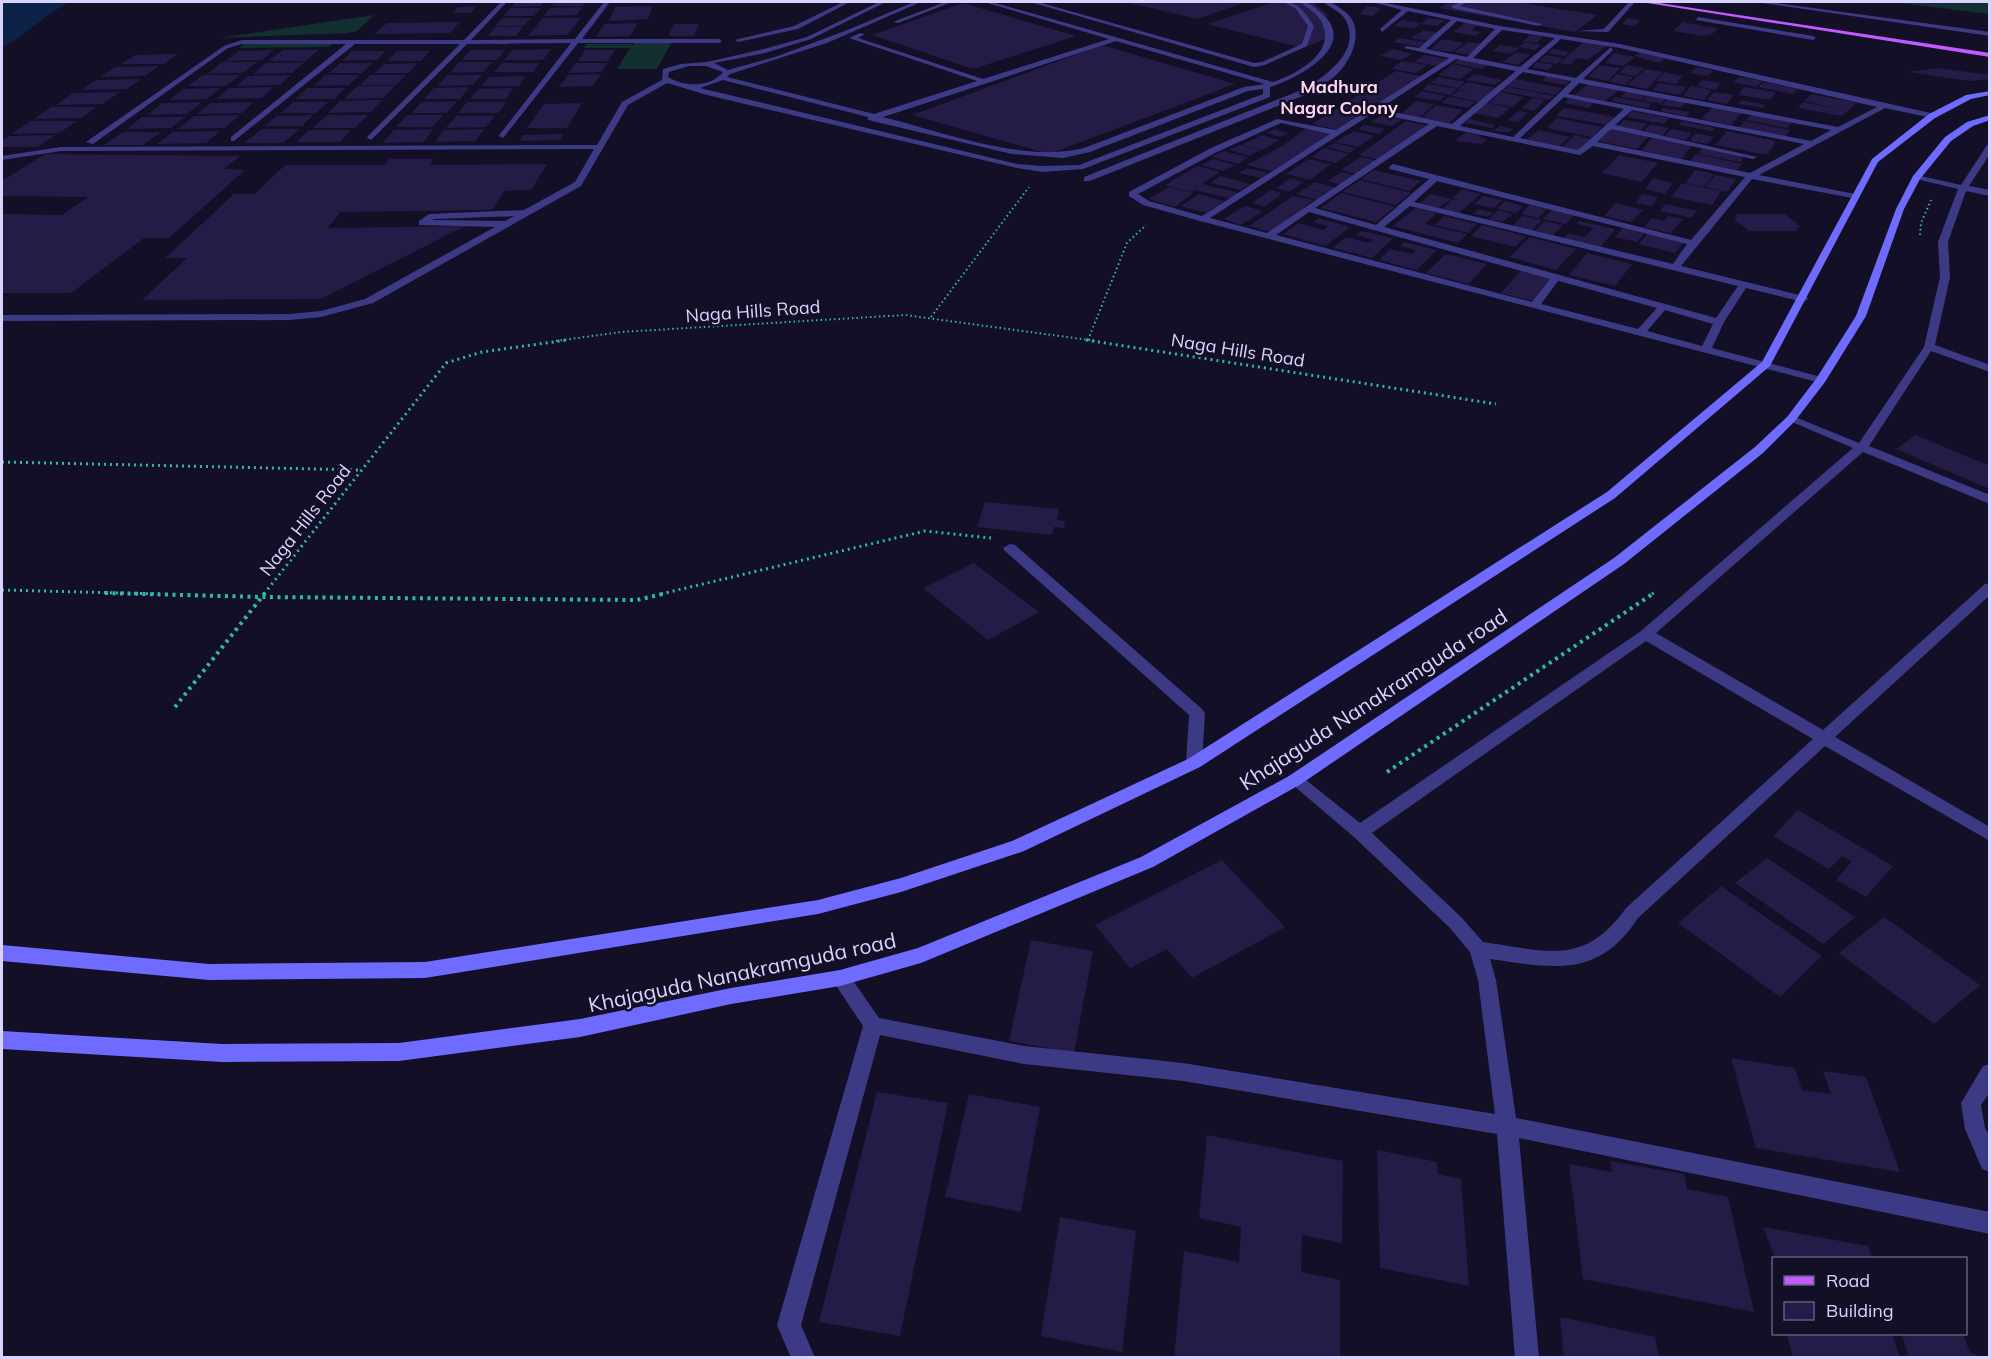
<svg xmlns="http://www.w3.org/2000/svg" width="1991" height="1359" viewBox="0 0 1991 1359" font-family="Mulish,sans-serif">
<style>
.green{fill:#12302f}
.water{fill:#0c2248}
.building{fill:#241b47}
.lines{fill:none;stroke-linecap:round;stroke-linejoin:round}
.path-far2{stroke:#2fb8b0;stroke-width:2;stroke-dasharray:1.5 3;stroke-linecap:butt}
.path-far1{stroke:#2fb8b0;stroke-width:3;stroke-dasharray:2 4;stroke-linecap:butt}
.path{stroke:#2fb8b0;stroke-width:4;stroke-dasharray:3 4.5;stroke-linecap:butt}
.lane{fill:#3d3a85;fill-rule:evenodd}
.street{fill:#3d3a85;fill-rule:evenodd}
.secondary{fill:#6f6bff;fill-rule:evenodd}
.primary{fill:#c25bff;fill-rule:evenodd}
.labels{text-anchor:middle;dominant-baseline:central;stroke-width:5;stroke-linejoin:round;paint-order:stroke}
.far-neighbourhood-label{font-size:18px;font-weight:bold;fill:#ffd6f0;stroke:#130f26}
.far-street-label{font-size:18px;fill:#d9d4ff;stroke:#130f26}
.street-label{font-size:21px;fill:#d9d4ff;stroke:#130f26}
</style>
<rect width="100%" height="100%" fill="#130f26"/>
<!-- green -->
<g class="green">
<path d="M1892,2H1989V14Z"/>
<path d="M374,15L357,31L348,33L218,38Z"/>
<path d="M672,42L657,69H617L630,48H584L586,44H632L630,48L634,43Z"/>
<path d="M244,44H333L328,47L239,48Z"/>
</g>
<!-- water -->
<path class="water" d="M2,2H69C44,15 27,35 2,47Z"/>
<!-- building -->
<g class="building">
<path d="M516,2H544L541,6L512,7Z"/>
<path d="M555,2H586L583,6H551Z"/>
<path d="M1125,2H1246L1198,19Z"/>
<path d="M1274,2H1313L1328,15L1325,20L1332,28L1330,37L1303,48L1207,24Z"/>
<path d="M1449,2H1516L1597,15L1575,32L1439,8Z"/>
<path d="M963,3L1076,36L973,69L872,35Z"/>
<path d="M477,6L471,13H452L458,7Z"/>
<path d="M653,6L648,19L609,21L615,7Z"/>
<path d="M1367,6L1381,8L1373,16L1359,14Z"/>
<path d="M582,7L577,15L544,16L550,8Z"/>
<path d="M510,8H541L534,16H503Z"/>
<path d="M502,18H531L524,26H495Z"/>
<path d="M543,18H581L567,35L528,36Z"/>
<path d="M1429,18L1445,20L1437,26L1421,24Z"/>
<path d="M1628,18L1641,20L1634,26L1622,24Z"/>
<path d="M1402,20L1421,23L1414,29L1394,26Z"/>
<path d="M460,22L450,33L375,34L387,23Z"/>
<path d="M1683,22L1704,26L1718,28L1712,34L1702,36L1673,31Z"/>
<path d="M638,23L630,36L596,37L604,24Z"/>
<path d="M1464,23L1478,25L1471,30L1481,32L1476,36L1453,32Z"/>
<path d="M674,24H699L694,36H668Z"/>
<path d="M496,27H523L516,36H488Z"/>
<path d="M1424,30L1439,33L1429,41L1410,38Z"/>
<path d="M1530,35L1543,37L1537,43L1524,41Z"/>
<path d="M1399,38L1426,42L1420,47L1393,42Z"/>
<path d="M1443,39L1464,43L1452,52L1431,49Z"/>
<path d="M1585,41L1609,45L1587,60L1577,58L1570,65L1559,63Z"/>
<path d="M1468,42L1484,44L1470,55L1454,52Z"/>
<path d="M1525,42L1541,45L1535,50L1519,47Z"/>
<path d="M1102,45L1235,84L1049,154L912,115Z"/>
<path d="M1500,45L1519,48L1511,54L1492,51Z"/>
<path d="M551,49L543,60H504L513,50Z"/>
<path d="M1392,49L1413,54L1401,60L1380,56Z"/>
<path d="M1553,49L1570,52L1565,56L1548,53Z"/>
<path d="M274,50L262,60L226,61L239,51Z"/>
<path d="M283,50H319L305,61H268Z"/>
<path d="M471,50H505L497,60H462Z"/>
<path d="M585,50H615L608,61H578Z"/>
<path d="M352,51H386L377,60L342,61Z"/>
<path d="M397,51H430L421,61H387Z"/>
<path d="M1517,52L1530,55L1518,65L1502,62Z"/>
<path d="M1640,52L1667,57L1659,63L1634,56Z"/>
<path d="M1614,53L1635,57L1623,66L1605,63Z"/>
<path d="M178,54L164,64H121L135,55Z"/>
<path d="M1424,55L1447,59L1437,66L1414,62Z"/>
<path d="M1546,55L1563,58L1557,64L1539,61Z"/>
<path d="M1459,59L1488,64L1482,69L1453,63Z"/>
<path d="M1402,61L1427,65L1416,73L1391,69Z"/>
<path d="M222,62H257L243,73L207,74Z"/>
<path d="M305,62L292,73L253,74L266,63Z"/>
<path d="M459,62H492L484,72L450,73Z"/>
<path d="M1538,62L1554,65L1548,70L1532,67Z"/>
<path d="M340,63H373L362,73H329Z"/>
<path d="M417,63L409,73H374L384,64Z"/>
<path d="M502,63H539L533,72H494Z"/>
<path d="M575,63H607L601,72L568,73Z"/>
<path d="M1453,64L1474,69L1460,79L1438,75Z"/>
<path d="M1600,65L1620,68L1608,81L1588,77Z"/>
<path d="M1627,65L1644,68L1636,76L1619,73Z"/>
<path d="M159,66L145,76L100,77L115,67Z"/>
<path d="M1697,67L1714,71L1707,76L1690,73Z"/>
<path d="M1938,68L1990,75V79L1969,81L1908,72Z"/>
<path d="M1646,69L1663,72L1647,89L1627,85Z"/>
<path d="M1396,71L1421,76L1412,83L1402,81L1409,83L1338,130L1312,124Z"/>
<path d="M1664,72L1683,76L1676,84L1656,81Z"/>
<path d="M601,74L593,86L559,87L568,75Z"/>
<path d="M1474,74L1502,80L1494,85L1466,80Z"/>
<path d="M1548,74L1572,78L1566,85L1542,81Z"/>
<path d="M1617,74L1633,77L1625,85L1609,82Z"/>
<path d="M203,75H240L226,86H188Z"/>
<path d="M291,75L280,85L236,86L248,76Z"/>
<path d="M325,75H359L349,85L314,86Z"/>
<path d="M370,75H406L396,85H360Z"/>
<path d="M447,75H482L473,85L437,86Z"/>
<path d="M526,76L519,86H481L489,77Z"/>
<path d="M1438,77L1465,82L1458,88L1431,83Z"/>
<path d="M1740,77L1763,81L1756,87L1733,82Z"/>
<path d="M141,79L127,89L81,90L96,80Z"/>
<path d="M1515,79L1562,88L1555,95L1507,86Z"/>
<path d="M1702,80L1721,83L1715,90L1697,86Z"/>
<path d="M1468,82L1496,88L1479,102L1451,96L1459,90L1474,93L1458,89Z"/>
<path d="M1764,82L1798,89L1792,94L1758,87Z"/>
<path d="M1659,83L1687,87L1680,95L1652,90Z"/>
<path d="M1429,84L1457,89L1450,95L1423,90Z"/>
<path d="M1588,84L1619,90L1605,101L1574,95Z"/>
<path d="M358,86H395L383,98L344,99Z"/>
<path d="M1691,86L1711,90L1704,100L1683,96Z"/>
<path d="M273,87L262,98L216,99L229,88Z"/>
<path d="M469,87L460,99H424L434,88Z"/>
<path d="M1508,87L1554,96L1549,100L1502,91Z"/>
<path d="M1744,87L1776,92L1771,100L1738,95Z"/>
<path d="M220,88L207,99L169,100L183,89Z"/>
<path d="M307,88H345L334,99H295Z"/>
<path d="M513,88L506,99H470L478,89Z"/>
<path d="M1422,91L1445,96L1439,101L1415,97Z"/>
<path d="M1627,91L1646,94L1641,100L1621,97Z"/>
<path d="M120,92L103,104L56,105L73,93Z"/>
<path d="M1501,92L1524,97L1512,107L1489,103Z"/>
<path d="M1714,92L1734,95L1727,104L1707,100Z"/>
<path d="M1649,94L1667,97L1661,104L1642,100Z"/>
<path d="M1811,94L1857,103L1842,116L1798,108L1803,102L1838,109L1805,101Z"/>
<path d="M1449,97L1475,102L1469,108L1442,103Z"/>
<path d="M1615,97L1651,103L1648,108L1611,101Z"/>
<path d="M1533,98L1545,100L1534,111L1522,108Z"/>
<path d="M1569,98L1594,102L1589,108L1564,103Z"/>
<path d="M1667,99L1687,102L1681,108L1662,105Z"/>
<path d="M382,100L371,112L328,113L340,101Z"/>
<path d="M1741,100L1765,105L1763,108L1738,104Z"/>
<path d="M457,101L447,113H411L422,102Z"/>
<path d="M1416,101L1434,104L1419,118L1400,115Z"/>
<path d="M202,102L187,114L147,115L162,103Z"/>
<path d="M254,102L242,113L197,114L211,103Z"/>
<path d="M293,102H328L316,113H281Z"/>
<path d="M467,102H507L498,113H458Z"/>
<path d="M582,103L567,128H527L544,104Z"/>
<path d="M1487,103L1510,108L1498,118L1474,113Z"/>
<path d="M1436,105L1463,110L1449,123L1421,118Z"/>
<path d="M51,107H96L81,118L34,119Z"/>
<path d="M1713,107L1742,113L1731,125L1701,119Z"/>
<path d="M1564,108L1588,112L1580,120L1556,116Z"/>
<path d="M1663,108L1690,112L1687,116L1660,111Z"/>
<path d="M1518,111L1528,113L1518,122L1508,120Z"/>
<path d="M1631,111L1669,118L1664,124L1627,117Z"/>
<path d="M1589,112L1614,117L1606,125L1581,120Z"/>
<path d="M1752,114L1793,122L1787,128L1746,120Z"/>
<path d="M240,115L225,128L178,129L194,116Z"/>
<path d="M313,115L302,126H265L277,116Z"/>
<path d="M327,115H368L355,128H313Z"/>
<path d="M407,115H443L433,127H396Z"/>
<path d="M1381,115L1401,120L1392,126L1371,122Z"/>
<path d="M456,116H495L486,127L446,128Z"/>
<path d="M142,117H185L171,128L127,129Z"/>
<path d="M1557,118L1602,127L1592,137L1547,128Z"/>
<path d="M1469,119L1495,125L1492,128L1465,123Z"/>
<path d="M1624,120L1647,124L1640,132L1617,127Z"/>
<path d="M31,121H77L59,133L12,134Z"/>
<path d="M1406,121L1429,126L1380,160L1359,155Z"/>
<path d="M1682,121L1715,128L1712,131L1679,125Z"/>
<path d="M1745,121L1790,130L1784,138L1738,129Z"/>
<path d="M1650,124L1669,128L1662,136L1643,132Z"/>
<path d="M1364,125L1385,129L1379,134L1358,129Z"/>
<path d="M1500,126L1514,129L1509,132L1493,131Z"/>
<path d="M1306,128L1331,134L1271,171L1247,165L1282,146Z"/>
<path d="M1611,128L1649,136L1637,149L1598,141Z"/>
<path d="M262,129H300L283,143H244Z"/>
<path d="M434,129L423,142L382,143L394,130Z"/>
<path d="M484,129L475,141L435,142L444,130Z"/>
<path d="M1275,129L1289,133L1280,137L1266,133Z"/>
<path d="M1671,129L1692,133L1686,140L1665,136Z"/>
<path d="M309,130H351L340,142H296Z"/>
<path d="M1539,130L1570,137L1559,146L1527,139Z"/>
<path d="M220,131L206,143L157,144L173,132Z"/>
<path d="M1354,131L1375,136L1358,147L1335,142Z"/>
<path d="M1727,131L1776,141L1767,155L1716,145Z"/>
<path d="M123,132H161L143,145H104Z"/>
<path d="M1466,132L1482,136L1480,138L1487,139L1482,144L1455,141Z"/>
<path d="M1695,133L1714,137L1708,144L1690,141Z"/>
<path d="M563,134L560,140L520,141L523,135Z"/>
<path d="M55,135L38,147H2V140L9,136Z"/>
<path d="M1261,135L1280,140L1262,150L1242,145Z"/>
<path d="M1575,135L1591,139L1578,150L1562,147Z"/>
<path d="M1652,138L1692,145L1682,159L1641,151Z"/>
<path d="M1334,143L1356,148L1350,153L1328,147Z"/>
<path d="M1240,145L1260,150L1249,156L1229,150Z"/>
<path d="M1324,148L1349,154L1335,163L1311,157Z"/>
<path d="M1702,148L1744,156L1741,162L1698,154Z"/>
<path d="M1223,151L1248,157L1238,164L1212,157Z"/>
<path d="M45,154L240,156L224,169L245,170L169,238H144L71,293H2V214L62,215L88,197L2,196V181Z"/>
<path d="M1696,154L1742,164L1735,172L1689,162Z"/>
<path d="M1619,155L1658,163L1641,182L1602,173Z"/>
<path d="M1360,157L1379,161L1360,175L1341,170Z"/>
<path d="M389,159H434L430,165L547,164L531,190L504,191L492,210L341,212L327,228L465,226L321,299L142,300L187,258H165L234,194H255L285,165H384Z"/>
<path d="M1213,159L1235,165L1223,171L1201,165Z"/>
<path d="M1308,159L1331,164L1310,180L1286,174Z"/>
<path d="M1197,166L1220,172L1202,184L1239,193L1231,199L1195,190L1201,186L1191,192L1165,185Z"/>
<path d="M1247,168L1269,173L1261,178L1238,173Z"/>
<path d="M1374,170L1421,181L1409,191L1361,179Z"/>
<path d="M1695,170L1714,174L1704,187L1685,183Z"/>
<path d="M1342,172L1357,176L1343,185L1327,181Z"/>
<path d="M1715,175L1736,179L1727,192L1705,187Z"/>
<path d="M1220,176L1250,184L1241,190L1210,183Z"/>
<path d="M1290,178L1303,182L1289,192L1277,188Z"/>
<path d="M1653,178L1673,183L1665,194L1645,189Z"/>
<path d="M1360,180L1411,193L1396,205L1343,192Z"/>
<path d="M1315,182L1338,188L1329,194L1306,188Z"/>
<path d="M1682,183L1721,191L1712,205L1672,197Z"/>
<path d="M1169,187L1193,193L1175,207L1149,199Z"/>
<path d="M1305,188L1326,194L1317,200L1296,194Z"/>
<path d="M1462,189L1481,194L1459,213L1442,209L1453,199L1459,200L1453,198Z"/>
<path d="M1271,190L1282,193L1265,207L1252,203Z"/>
<path d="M1341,193L1395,207L1376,222L1321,208Z"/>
<path d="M1199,194L1224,201L1206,213L1181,206Z"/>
<path d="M1431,194L1451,199L1439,208L1420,203Z"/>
<path d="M1642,194L1658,197L1652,206L1636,203Z"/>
<path d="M1293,196L1313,200L1294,216L1284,213L1293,216L1270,232L1249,226Z"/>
<path d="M1483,196L1503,200L1494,208L1474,204Z"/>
<path d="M1505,201L1523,206L1516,213L1497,209Z"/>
<path d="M1616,203L1643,210L1631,222L1604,216Z"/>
<path d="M1665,204L1697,211L1692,218L1660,211Z"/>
<path d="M1529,205L1547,209L1538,218L1521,214Z"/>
<path d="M1245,206L1263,211L1241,225L1223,219Z"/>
<path d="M1415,208L1437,213L1425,224L1467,234L1458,243L1393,226Z"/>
<path d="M1478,209L1493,213L1488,217L1473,214Z"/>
<path d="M1498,210L1512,214L1503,222L1489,219Z"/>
<path d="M1552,210L1574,215L1566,224L1543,219Z"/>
<path d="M1736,214H1785L1800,226L1796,231H1749L1735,220Z"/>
<path d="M1444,216L1477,224L1469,233L1435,225Z"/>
<path d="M1522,216L1542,220L1532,230L1512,226Z"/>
<path d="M1668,216L1683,219L1671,233L1644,227L1652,218L1664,221Z"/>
<path d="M1319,218L1350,227L1326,246L1283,234L1299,223L1323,230L1328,226L1313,222Z"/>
<path d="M1544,221L1563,225L1553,235L1535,231Z"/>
<path d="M1579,221L1615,229L1600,248L1563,240L1568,233L1585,237L1593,228L1576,224Z"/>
<path d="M1482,225L1526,236L1515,247L1471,236Z"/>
<path d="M1623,228L1644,234L1637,242L1615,237Z"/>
<path d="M1362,231L1393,238L1372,258L1333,248L1346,237L1368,243L1373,240L1356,235Z"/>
<path d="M1647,234L1683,243L1675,253L1639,244Z"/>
<path d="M1530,237L1576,249L1556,270L1509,257Z"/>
<path d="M1405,242L1437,250L1416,270L1379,260L1390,249L1412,254L1416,250L1400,246Z"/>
<path d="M1587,253L1632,264L1615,286L1569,275Z"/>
<path d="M1446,254L1487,264L1469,284L1426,273Z"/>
<path d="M1520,271L1552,279L1533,301L1501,293Z"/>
<path d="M1916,435L1990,466V489L1896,449Z"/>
<path d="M985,502L1059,509L1057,520L1065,521L1064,528L1054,527L1052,535L977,527Z"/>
<path d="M974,563L1039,612L988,640L923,588Z"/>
<path d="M1798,810L1893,866L1866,897L1836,880L1852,861L1842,856L1829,869L1773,836Z"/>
<path d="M1767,858L1855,917L1823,944L1735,883Z"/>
<path d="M1222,860L1285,927L1192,978L1167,949L1130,968L1095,925Z"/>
<path d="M1721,886L1822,956L1780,997L1678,923Z"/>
<path d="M1884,917L1980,985L1934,1024L1839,953Z"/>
<path d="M1031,940L1093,951L1074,1053L1009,1041Z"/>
<path d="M1731,1058L1795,1068L1802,1090L1831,1094L1823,1071L1866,1077L1900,1172L1756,1148Z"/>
<path d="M877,1092L948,1103L900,1336L819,1322Z"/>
<path d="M969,1094L1040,1107L1021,1212L945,1197Z"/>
<path d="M1207,1135L1343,1161L1342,1243L1302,1235L1301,1272L1340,1280V1358H1174L1184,1251L1239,1262L1241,1227L1199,1218Z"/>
<path d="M1377,1150L1437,1162L1438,1174L1461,1179L1469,1286L1380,1268Z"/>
<path d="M1610,1161L1684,1174L1687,1189L1728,1197L1754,1312L1583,1279L1569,1164L1612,1172Z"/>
<path d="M1060,1217L1136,1231L1122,1352L1041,1336Z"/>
<path d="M1763,1227L1868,1246L1872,1258H1775Z"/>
<path d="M1560,1317L1655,1337L1659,1358H1564Z"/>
<path d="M1787,1334H1892L1900,1358H1793Z"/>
<path d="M1902,1334H1963L1970,1353L1986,1358H1909Z"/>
</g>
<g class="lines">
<!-- path-far2 -->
<g class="path-far2">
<path d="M1920,235L1921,223L1931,200"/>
<path d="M931,317L1029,187"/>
<path d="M1088,340L1127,243L1146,225"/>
<path d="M556,341L621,332L905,315L1096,341"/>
</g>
<!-- path-far1 -->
<g class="path-far1">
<path d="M1086,340L1496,404"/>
<path d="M2,462L361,470"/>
<path d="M2,590L160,594"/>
<path d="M264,594L446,363L482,352L567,340"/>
<path d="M661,594L925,531L991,538"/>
<path d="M1652,594L1657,591"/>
</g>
<!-- path -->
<g class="path">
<path d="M105,593L261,597L637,600L667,593"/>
<path d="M175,707L265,593"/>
<path d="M1387,772L1654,593"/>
</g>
<!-- lane -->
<g class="lane">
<path d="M879,2H886L811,39L765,53L714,63L728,70L775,57L845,31L914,2H921L827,43L730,74L727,77L874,114L977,81L849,38L860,33L865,34L858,38L983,79L1109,39L984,2H992L1273,82C1297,74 1338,52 1321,21C1317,13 1306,8 1301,2C1310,2 1314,7 1321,13C1361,46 1296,79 1270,87V97L1083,169L1042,172L1017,168L707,95L667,83L628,105L581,186L373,303L321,317L290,320L2,321V315L290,314L321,311L365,299L495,227L419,225V221L429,214L524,210L575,182L594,149L61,151L2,160V156L61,147L597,145L622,102L662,80L663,69L681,64L707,62L764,49L807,37ZM1116,41L1265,84L1244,87L1084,148C1023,163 943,132 883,117ZM706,66L723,72C710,88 684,87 668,77L669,72L689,66ZM723,80L868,117V120L1012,154L1063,158L1090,152L1248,91L1263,89V94L1079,165L1042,166L1017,164L700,88ZM514,216L505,221L432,220L434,219Z"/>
<path d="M945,2H952L898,23L893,22Z"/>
<path d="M1030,2H1038L1254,63L1262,62L1302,44L1308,26L1296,9L1284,2C1300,2 1306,15 1314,26L1307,46L1265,65L1254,67Z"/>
<path d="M1323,2C1331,1 1337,6 1344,11C1367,27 1352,62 1334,77C1326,83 1318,87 1310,93L1090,181H1084V177L1304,89C1326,76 1363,50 1345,19C1341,12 1329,7 1323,2Z"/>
<path d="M1755,2H1768L1990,32V36Z"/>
<path d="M1698,17L1813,36L1816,38L1813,40L1696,20Z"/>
<path d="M1010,544L1015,545L1202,709L1205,713L1202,763L1200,767H1188L1186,763L1189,715L1005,551L1003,548Z"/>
</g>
<!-- street -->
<g class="street">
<path d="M501,2H507L471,40L575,39L604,2H610L582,39H719L722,41L719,43H578L503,138L499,136L500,134L571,43L467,44L371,140L367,138L368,136L460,44H355L234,141H231V137L346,44H242L228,48L93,144L86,142L224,46L242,40H464Z"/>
<path d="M843,2H850L798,29L738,42L735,40L794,26Z"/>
<path d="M1372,2H1381L1500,26L1620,44L1935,114L1932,118L1885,108L1759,175L1855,194L1859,197L1858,199L1752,179L1681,266L1807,297L1808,299L1803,302L1746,288L1724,322L1712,348L1825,378V382H1817L1200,221L1143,205L1129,196V192L1211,148L1277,119L1336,130L1449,58L1404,48L1407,46L1419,48L1451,20L1408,11L1382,32L1380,29L1402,10ZM1457,21L1495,29L1467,57L1426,49ZM1502,30L1555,38L1520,67L1473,58ZM1561,39L1620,48L1877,107L1838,127L1583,79L1613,50L1611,47L1576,78L1527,69ZM1456,59L1516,71L1452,124L1379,109ZM1523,72L1572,81L1513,137L1460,126ZM1579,83L1831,130L1811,141L1568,94ZM1564,97L1624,109L1578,150L1520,138ZM1632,110L1804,144L1750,173L1597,142L1611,129L1753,159L1757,157L1615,125ZM1373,113L1429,124L1267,233L1210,218ZM1281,123L1330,134L1202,216L1149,201L1138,194L1217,152ZM1437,126L1580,155L1593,146L1745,177L1691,240L1393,164L1389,167L1390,169L1429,179L1376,225L1315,208ZM1437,181L1687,244L1673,264L1414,202ZM1410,206L1738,286L1716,318L1384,227ZM1309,212L1550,279L1532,302L1276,235ZM1558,281H1559L1657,308L1638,329L1541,304ZM1665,310L1713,324L1702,346L1647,331Z"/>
<path d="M1460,2H1467L1460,6L1542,24L1539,26L1452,8V6Z"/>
<path d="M1629,2H1635L1608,32L1577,31L1604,29Z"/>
<path d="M1987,145H1990V154L1969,186L1990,190V196L1966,191L1948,242L1950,277L1935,345L1990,365V372L1931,351L1869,446L1990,495V504L1863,452L1656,633L1823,730L1985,584L1990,583V595L1835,737L1990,827V841L1825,746L1638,918C1598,979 1554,968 1490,959L1496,980L1516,1118L1990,1212V1234L1519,1138L1539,1358H1515L1497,1134L1183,1081L1024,1064L880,1035L801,1325L815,1358H791L777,1325L863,1026L831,978L833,972L840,970L847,972L879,1018L1024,1046L1183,1063L1495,1114L1478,980L1470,952L1450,928L1354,837L1287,780L1289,776H1301L1360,823L1641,631L1853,448L1785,419L1787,417H1795L1859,443L1924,347L1940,277L1938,242L1958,189L1912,178L1916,175L1961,185ZM1646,641L1813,739L1626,908C1584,967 1546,951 1483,942L1462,918L1372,833Z"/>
<path d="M1990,1064V1092L1981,1105L1985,1128L1990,1137V1172L1982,1169L1965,1129L1961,1103L1983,1066Z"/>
</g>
<!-- secondary -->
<g class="secondary">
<path d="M1990,91V95L1971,99L1935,118L1878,162L1770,366L1615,498L1200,767L1024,851L901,892L818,914L425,978L209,980L2,961V945L209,964L425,962L818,900L901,878L1012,841L1188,759L1607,492L1762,362L1872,159L1929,114L1966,95Z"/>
<path d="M1990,115V120L1973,126L1951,141L1920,179L1904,209L1866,316L1825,382L1795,421L1763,453L1624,564L1301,784L1153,867L921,963L840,986L731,1004L580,1037L399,1061L222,1062L2,1049V1031L222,1044L399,1043L580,1019L731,988L840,970L918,948L1141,857L1289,776L1614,558L1755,447L1787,417L1816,379L1856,316L1896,209L1913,176L1945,137L1967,122Z"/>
</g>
<!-- primary -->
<path class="primary" d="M1641,2H1653L1990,53V57Z"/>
</g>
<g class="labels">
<!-- far-neighbourhood labels -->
<g class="far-neighbourhood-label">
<text x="1339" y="86">Madhura<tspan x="1339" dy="21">Nagar Colony</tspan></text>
</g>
<!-- far-street labels -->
<g class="far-street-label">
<text transform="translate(753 311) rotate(-4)">Naga Hills Road</text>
<text transform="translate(1238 350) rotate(9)">Naga Hills Road</text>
<text transform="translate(305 520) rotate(-52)">Naga Hills Road</text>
</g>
<!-- street labels -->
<g class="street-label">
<text transform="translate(1373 699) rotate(-33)">Khajaguda Nanakramguda road</text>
<text transform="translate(742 972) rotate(-12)">Khajaguda Nanakramguda road</text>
</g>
</g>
<!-- border -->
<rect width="1991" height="1359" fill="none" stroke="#d9d4ff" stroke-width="6"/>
<!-- legend -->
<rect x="1772" y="1257" width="195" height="78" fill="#130f26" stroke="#625e7d" stroke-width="1.5"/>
<rect x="1784" y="1276" width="30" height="9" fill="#c25bff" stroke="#625e7d" stroke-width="1.5"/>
<text x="1826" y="1287" font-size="18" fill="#d9d4ff">Road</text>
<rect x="1784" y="1302" width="30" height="18" fill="#241b47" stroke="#625e7d" stroke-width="1.5"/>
<text x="1826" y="1317" font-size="18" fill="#d9d4ff">Building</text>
</svg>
